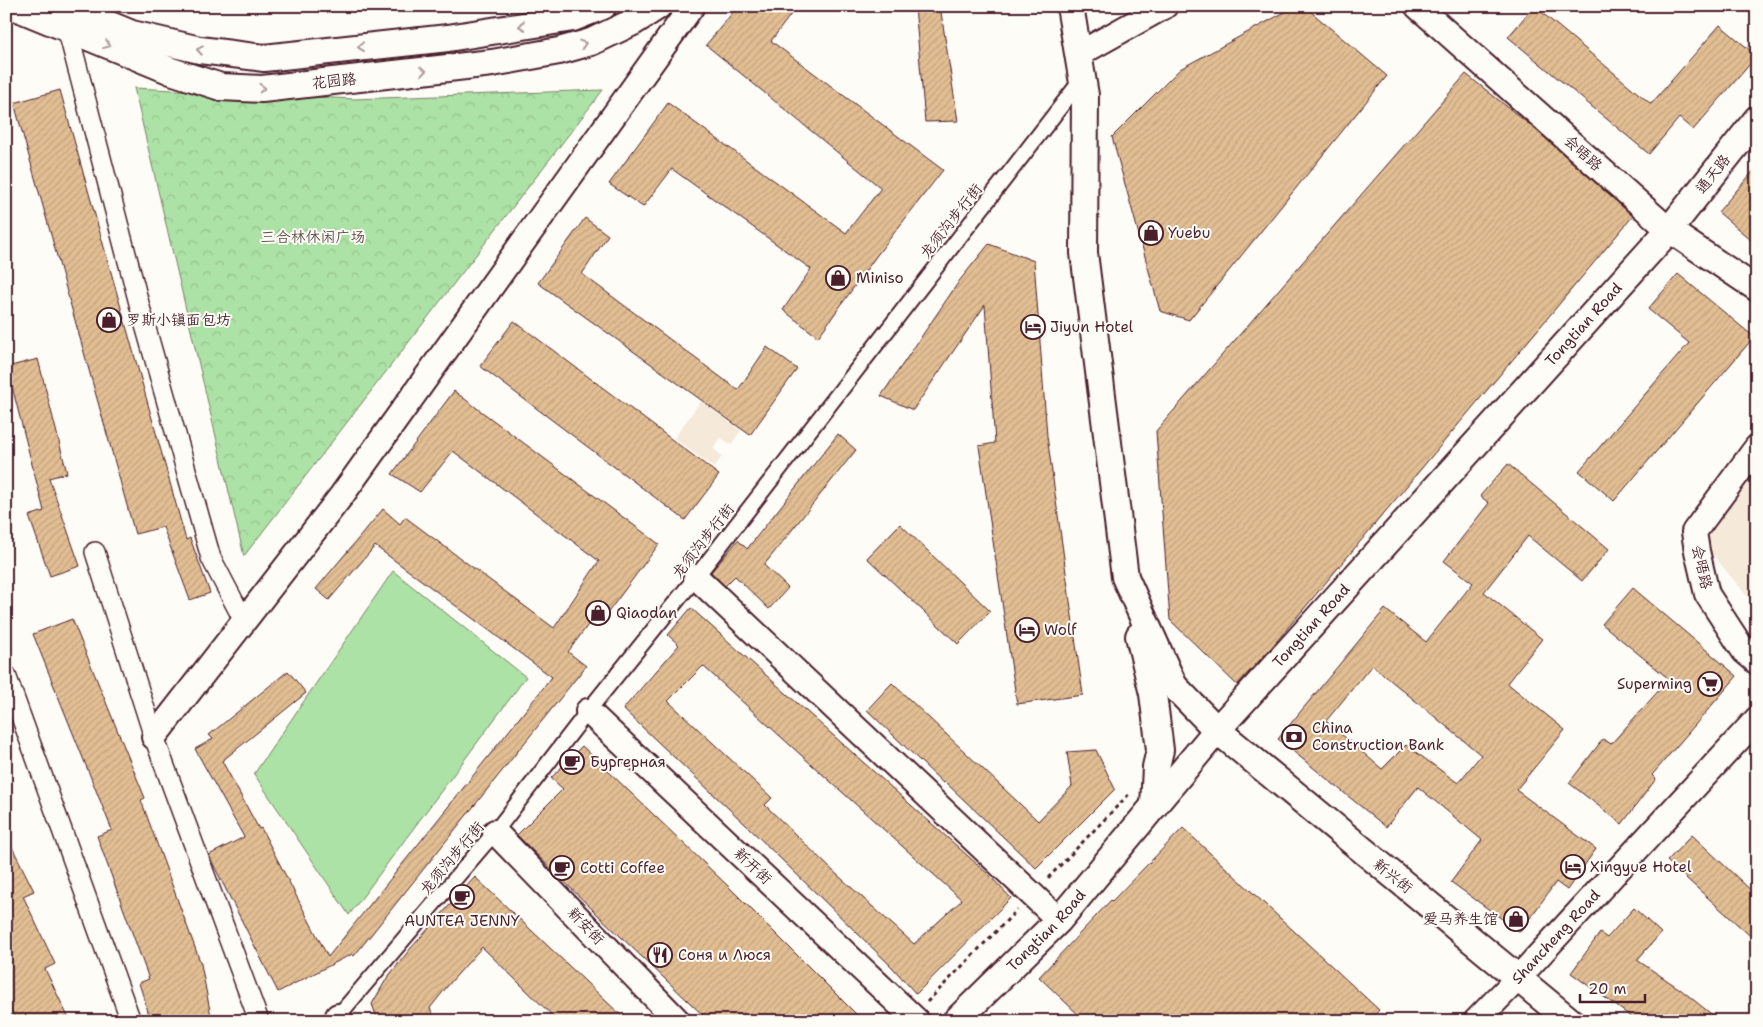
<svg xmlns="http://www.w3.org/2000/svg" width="1763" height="1027" viewBox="0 0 1763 1027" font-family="'Shantell Sans','LXGW WenKai TC',sans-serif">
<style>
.built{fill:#f5e9d9}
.forest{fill:url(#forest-crowns);stroke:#7b8068}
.pitch{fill:#ace2a5;stroke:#7b8068}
.building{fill:url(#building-hatch);stroke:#4a1f2b;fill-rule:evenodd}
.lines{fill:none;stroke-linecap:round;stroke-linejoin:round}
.pedestrian-casing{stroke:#4a1f2b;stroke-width:18}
.minor-casing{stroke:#4a1f2b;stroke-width:22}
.tertiary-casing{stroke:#4a1f2b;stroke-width:28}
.secondary-casing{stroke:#4a1f2b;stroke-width:30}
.path{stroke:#4a1f2b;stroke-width:3;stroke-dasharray:4 4;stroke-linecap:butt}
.pedestrian{stroke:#fdfcf7;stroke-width:14}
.minor{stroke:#fdfcf7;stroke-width:19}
.tertiary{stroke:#fdfcf7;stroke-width:24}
.secondary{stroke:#fdfcf7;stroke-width:26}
.oneway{stroke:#ac999b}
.labels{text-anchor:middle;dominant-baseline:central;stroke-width:4;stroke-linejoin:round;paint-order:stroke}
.street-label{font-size:15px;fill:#4a1f2b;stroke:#fdfcf7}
.poi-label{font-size:15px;fill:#4a1f2b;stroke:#fdfcf7;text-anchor:start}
.park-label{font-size:15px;fill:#62504a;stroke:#fdfcf7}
</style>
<defs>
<pattern id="forest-crowns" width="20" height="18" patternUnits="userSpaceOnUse" patternTransform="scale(1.25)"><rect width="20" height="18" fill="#ace2a5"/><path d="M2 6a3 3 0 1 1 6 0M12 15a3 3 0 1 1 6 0" fill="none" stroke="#96c18e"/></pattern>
<pattern id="building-hatch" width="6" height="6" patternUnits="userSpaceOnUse" patternTransform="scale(1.25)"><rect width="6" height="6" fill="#e2be93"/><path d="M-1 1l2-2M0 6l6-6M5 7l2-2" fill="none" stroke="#c3a37f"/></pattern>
</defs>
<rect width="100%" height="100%" fill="#fdfcf7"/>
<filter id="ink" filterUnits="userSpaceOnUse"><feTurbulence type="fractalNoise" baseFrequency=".02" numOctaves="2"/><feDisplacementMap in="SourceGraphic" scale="10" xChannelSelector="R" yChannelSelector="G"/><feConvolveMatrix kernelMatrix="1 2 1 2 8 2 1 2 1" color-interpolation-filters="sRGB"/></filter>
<g filter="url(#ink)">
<!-- built -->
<g class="built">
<path d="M701,401L741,430L731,445L720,437L713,448L722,456L714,468L674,438Z"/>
<path d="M1757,466V608L1694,532Z"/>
</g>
<!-- forest -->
<path class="forest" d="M134,88L354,99L603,90L244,556Z"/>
<!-- pitch -->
<path class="pitch" d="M393,571L526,677L349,915L254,774Z"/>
<!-- building -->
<g class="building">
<path d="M738,6H797L771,41L943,170L877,255L818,337L783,310L811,269L672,169L643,207L609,184L668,103L846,233L881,188L706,45Z"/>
<path d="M915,6H940L958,121L925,122Z"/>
<path d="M1296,6H1304L1387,76L1189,320L1160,311L1112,137L1180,69Z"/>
<path d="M1534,6L1651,104L1720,25L1757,56L1693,130L1679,118L1649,154L1508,37Z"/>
<path d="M1466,74L1535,129L1633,216L1271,648L1237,685L1170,620L1156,431Z"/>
<path d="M60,90L186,540L190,538L210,593L190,600L163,527L135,534L14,103Z"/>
<path d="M1757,167V245L1718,212Z"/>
<path d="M585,218L608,235L582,274L738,390L767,347L797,369L750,435L538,283Z"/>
<path d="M989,244L1034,261L1047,436L1083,695L1017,704L979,446L995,443L985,305L913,410L881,396L960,280Z"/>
<path d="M1678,274L1754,337L1614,501L1579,471L1689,343L1648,309Z"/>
<path d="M514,321L719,475L685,520L480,366Z"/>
<path d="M38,359L67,473L49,478L80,566L50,576L29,516L44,511L7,367Z"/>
<path d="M454,391L659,544L597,627L590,622L568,652L586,666L354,956L352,954L278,992L214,866L209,855L244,837L195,749L213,739L209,735L288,671L306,693L222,761L259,829L261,828L328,957L552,677L375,546L329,600L316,589L383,509L400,524L405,517L554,628L599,561L453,451L420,492L392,474Z"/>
<path d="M838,434L856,450L764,565L788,588L769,609L735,576L725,586L711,572L738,540L747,549Z"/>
<path d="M1508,464L1609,549L1582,581L1528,536L1484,592L1542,639L1507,683L1565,730L1516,790L1596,849L1567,890L1556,882L1520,932L1451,882L1482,840L1418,787L1386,827L1278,739L1385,609L1426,642L1473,583L1444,561L1489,503L1480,496ZM1372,665L1481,755L1458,783L1406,745L1382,769L1326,721Z"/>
<path d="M900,524L990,611L958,644L867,558Z"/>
<path d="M1633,588L1737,676L1652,775L1656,779L1622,824L1569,783L1603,739L1611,744L1669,679L1602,624Z"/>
<path d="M691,608L988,874L1011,898L916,994L892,967L746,825L623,709L679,645L668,635ZM703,666L791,746L962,900L914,944L832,870L765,805L772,798L668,701Z"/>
<path d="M72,619L145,798L141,800L201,964L212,1021H151L139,983L149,979L97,836L112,830L33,634Z"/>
<path d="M892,683L1038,821L1072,786L1067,752L1096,750L1115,789L1036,868L945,782L943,783L867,710Z"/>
<path d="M582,746L729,887L863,1021H709L598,915L517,835L563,789L551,778Z"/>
<path d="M1183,828L1379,1010L1370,1021H1085L1039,977L1111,900L1112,901Z"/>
<path d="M6,835L34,891L23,896L55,964L45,969L70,1021H16L6,999Z"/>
<path d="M1692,835L1757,896V942L1667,861Z"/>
<path d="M475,877L586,982L627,1021H558L482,947L450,983L430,1008L436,1021H378L372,1004L387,978L411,948Z"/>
<path d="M1634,908L1661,933L1637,960L1680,989L1720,1021H1637L1571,973L1600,933L1607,938Z"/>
</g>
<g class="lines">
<defs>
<path id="pedestrian" d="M338,1016L495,832L588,711L696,577L1082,79"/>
<g id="minor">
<path d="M65,20L141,311L211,558L244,621"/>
<path d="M95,552L154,737L259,1021"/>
<path d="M6,675L131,1021"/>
</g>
<g id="tertiary">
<path d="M1417,6L1669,230L1757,289"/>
<path d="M1079,54L1165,6"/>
<path d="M1757,447L1694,532L1697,551L1707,594L1744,651L1757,662"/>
<path d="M696,577L1059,920"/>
<path d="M588,711L917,1021"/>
<path d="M154,737L342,495L692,6"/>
<path d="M495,832L678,1021"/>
<path d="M338,1016L341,1021"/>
<path id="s1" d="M1476,1021L1518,978L1757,719"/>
</g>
<g id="secondary">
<path d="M13,6L171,71L221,87L262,89L492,63L559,51L591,42L633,22L658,6"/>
<path d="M64,6L132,34L200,50L264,58L448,38L573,18L603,6"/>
<path d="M1070,6L1085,95L1084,253L1125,577L1174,686L1217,730L1570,1021"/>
<path d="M1139,636L1153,694L1160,750L1156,767L1154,806"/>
<path id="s2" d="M956,1021L1059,920L1217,730L1669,230L1757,119"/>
</g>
</defs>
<!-- pedestrian casing -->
<use href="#pedestrian" class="pedestrian-casing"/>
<!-- minor casing -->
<use href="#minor" class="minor-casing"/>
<!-- tertiary casing -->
<use href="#tertiary" class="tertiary-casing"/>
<!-- secondary casing -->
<use href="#secondary" class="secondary-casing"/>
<!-- path -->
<g class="path">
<path d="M1048,878L1130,793"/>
<path d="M927,1002L1017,910"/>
</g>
<!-- pedestrian -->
<use href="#pedestrian" class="pedestrian"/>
<!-- minor -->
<use href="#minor" class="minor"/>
<!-- tertiary -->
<use href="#tertiary" class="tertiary"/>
<!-- secondary -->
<use href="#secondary" class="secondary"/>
</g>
<!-- one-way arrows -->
<defs><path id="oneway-chevron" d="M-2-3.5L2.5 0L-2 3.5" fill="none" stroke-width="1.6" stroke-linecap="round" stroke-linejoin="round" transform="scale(1.25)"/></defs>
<g class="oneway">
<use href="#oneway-chevron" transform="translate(522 26) rotate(171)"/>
<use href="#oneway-chevron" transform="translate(583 44) rotate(-18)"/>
<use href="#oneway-chevron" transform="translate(107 45) rotate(22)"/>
<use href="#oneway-chevron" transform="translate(361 47) rotate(174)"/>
<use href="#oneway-chevron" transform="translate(200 50) rotate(-170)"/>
<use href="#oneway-chevron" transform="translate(423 71) rotate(-6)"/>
<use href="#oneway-chevron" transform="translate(262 88) rotate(-2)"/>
</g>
</g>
<!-- icons -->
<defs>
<symbol id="shop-ring" viewBox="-11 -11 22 22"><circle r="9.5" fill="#fdfcf7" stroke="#4a1f2b" stroke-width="1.5"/><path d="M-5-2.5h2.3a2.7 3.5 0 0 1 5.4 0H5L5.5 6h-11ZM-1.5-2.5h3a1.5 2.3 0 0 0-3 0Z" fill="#4a1f2b"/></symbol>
<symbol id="hotel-ring" viewBox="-11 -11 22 22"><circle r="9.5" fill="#fdfcf7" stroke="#4a1f2b" stroke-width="1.5"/><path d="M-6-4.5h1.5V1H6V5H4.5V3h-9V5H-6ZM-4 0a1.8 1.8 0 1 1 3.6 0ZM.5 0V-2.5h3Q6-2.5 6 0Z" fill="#4a1f2b"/></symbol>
<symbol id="supermarket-ring" viewBox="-11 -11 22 22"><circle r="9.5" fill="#fdfcf7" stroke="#4a1f2b" stroke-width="1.5"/><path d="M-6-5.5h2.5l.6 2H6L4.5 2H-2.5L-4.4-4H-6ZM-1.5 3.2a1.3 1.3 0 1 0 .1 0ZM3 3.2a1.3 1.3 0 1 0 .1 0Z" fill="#4a1f2b"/></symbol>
<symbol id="bank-ring" viewBox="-11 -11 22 22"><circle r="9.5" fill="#fdfcf7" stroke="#4a1f2b" stroke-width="1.5"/><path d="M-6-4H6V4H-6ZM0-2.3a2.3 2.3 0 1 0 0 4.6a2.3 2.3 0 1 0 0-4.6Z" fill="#4a1f2b"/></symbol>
<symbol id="cafe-ring" viewBox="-11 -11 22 22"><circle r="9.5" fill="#fdfcf7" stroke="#4a1f2b" stroke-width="1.5"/><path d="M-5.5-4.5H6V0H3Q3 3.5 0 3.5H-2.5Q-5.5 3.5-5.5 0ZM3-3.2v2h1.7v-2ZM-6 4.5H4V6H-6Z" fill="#4a1f2b"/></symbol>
<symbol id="restaurant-ring" viewBox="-11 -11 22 22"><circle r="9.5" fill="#fdfcf7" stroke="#4a1f2b" stroke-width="1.5"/><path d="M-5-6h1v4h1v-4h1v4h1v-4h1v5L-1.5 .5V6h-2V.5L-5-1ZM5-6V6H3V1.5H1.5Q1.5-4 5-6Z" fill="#4a1f2b"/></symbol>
</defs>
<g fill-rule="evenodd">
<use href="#shop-ring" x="1137" y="219" width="28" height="28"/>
<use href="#shop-ring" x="824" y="264" width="28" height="28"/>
<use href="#shop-ring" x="95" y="306" width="28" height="28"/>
<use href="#hotel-ring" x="1019" y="313" width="28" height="28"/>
<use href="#shop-ring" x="584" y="599" width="28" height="28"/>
<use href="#hotel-ring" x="1013" y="616" width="28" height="28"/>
<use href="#supermarket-ring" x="1696" y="670" width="28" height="28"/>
<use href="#bank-ring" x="1280" y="723" width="28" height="28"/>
<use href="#cafe-ring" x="558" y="748" width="28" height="28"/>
<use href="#hotel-ring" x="1559" y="853" width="28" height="28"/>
<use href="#cafe-ring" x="548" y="854" width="28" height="28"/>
<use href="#cafe-ring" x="448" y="883" width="28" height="28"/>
<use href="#shop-ring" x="1502" y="905" width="28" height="28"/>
<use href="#restaurant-ring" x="646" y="941" width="28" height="28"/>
</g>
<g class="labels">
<!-- street labels -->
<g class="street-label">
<text transform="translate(334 81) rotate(-6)">花园路</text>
<text transform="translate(1583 153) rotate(42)">会晤路</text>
<text transform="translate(1713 174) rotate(-52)">通天路</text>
<text transform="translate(951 221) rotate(-52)">龙须沟步行街</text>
<text stroke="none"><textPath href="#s2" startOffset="938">Tongtian Road</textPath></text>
<text transform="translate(703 541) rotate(-52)">龙须沟步行街</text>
<text transform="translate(1702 567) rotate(77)">会晤路</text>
<text stroke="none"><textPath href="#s2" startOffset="532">Tongtian Road</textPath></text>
<text transform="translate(452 858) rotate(-50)">龙须沟步行街</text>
<text transform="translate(753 866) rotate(43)">新开街</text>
<text transform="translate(1393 876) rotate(39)">新兴街</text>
<text transform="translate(586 926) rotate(46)">新安街</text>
<text stroke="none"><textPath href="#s2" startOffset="128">Tongtian Road</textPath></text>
<text stroke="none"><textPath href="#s1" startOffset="116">Shancheng Road</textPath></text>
</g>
<!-- poi labels -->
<g class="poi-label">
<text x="1168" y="233">Yuebu</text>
<text x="856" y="278">Miniso</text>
<text x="126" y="320">罗斯小镇面包坊</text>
<text x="1050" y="327">Jiyun Hotel</text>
<text x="616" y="613">Qiaodan</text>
<text x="1044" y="630">Wolf</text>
<text x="1692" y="684" text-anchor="end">Superming</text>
<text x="1312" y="728">China<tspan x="1312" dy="17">Construction Bank</tspan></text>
<text x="590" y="762">Бургерная</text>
<text x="1590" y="867">Xingyue Hotel</text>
<text x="580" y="868">Cotti Coffee</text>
<text x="1498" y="919" text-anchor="end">爱马养生馆</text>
<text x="462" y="921" text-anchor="middle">AUNTEA JENNY</text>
<text x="678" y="955">Соня и Люся</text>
</g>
<!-- park labels -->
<g class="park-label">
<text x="313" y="237">三合林休闲广场</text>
</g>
</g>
<!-- margin -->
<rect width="1763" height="1027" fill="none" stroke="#fdfcf7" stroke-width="25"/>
<rect x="12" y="12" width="1738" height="1002" fill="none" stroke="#4a1f2b" stroke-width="2" filter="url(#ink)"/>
<!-- scale -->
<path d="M1580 994v8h65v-8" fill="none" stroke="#4a1f2b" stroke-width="2.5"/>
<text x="1588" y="994" font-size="15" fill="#4a1f2b" stroke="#fdfcf7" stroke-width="4" paint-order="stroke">20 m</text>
</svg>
